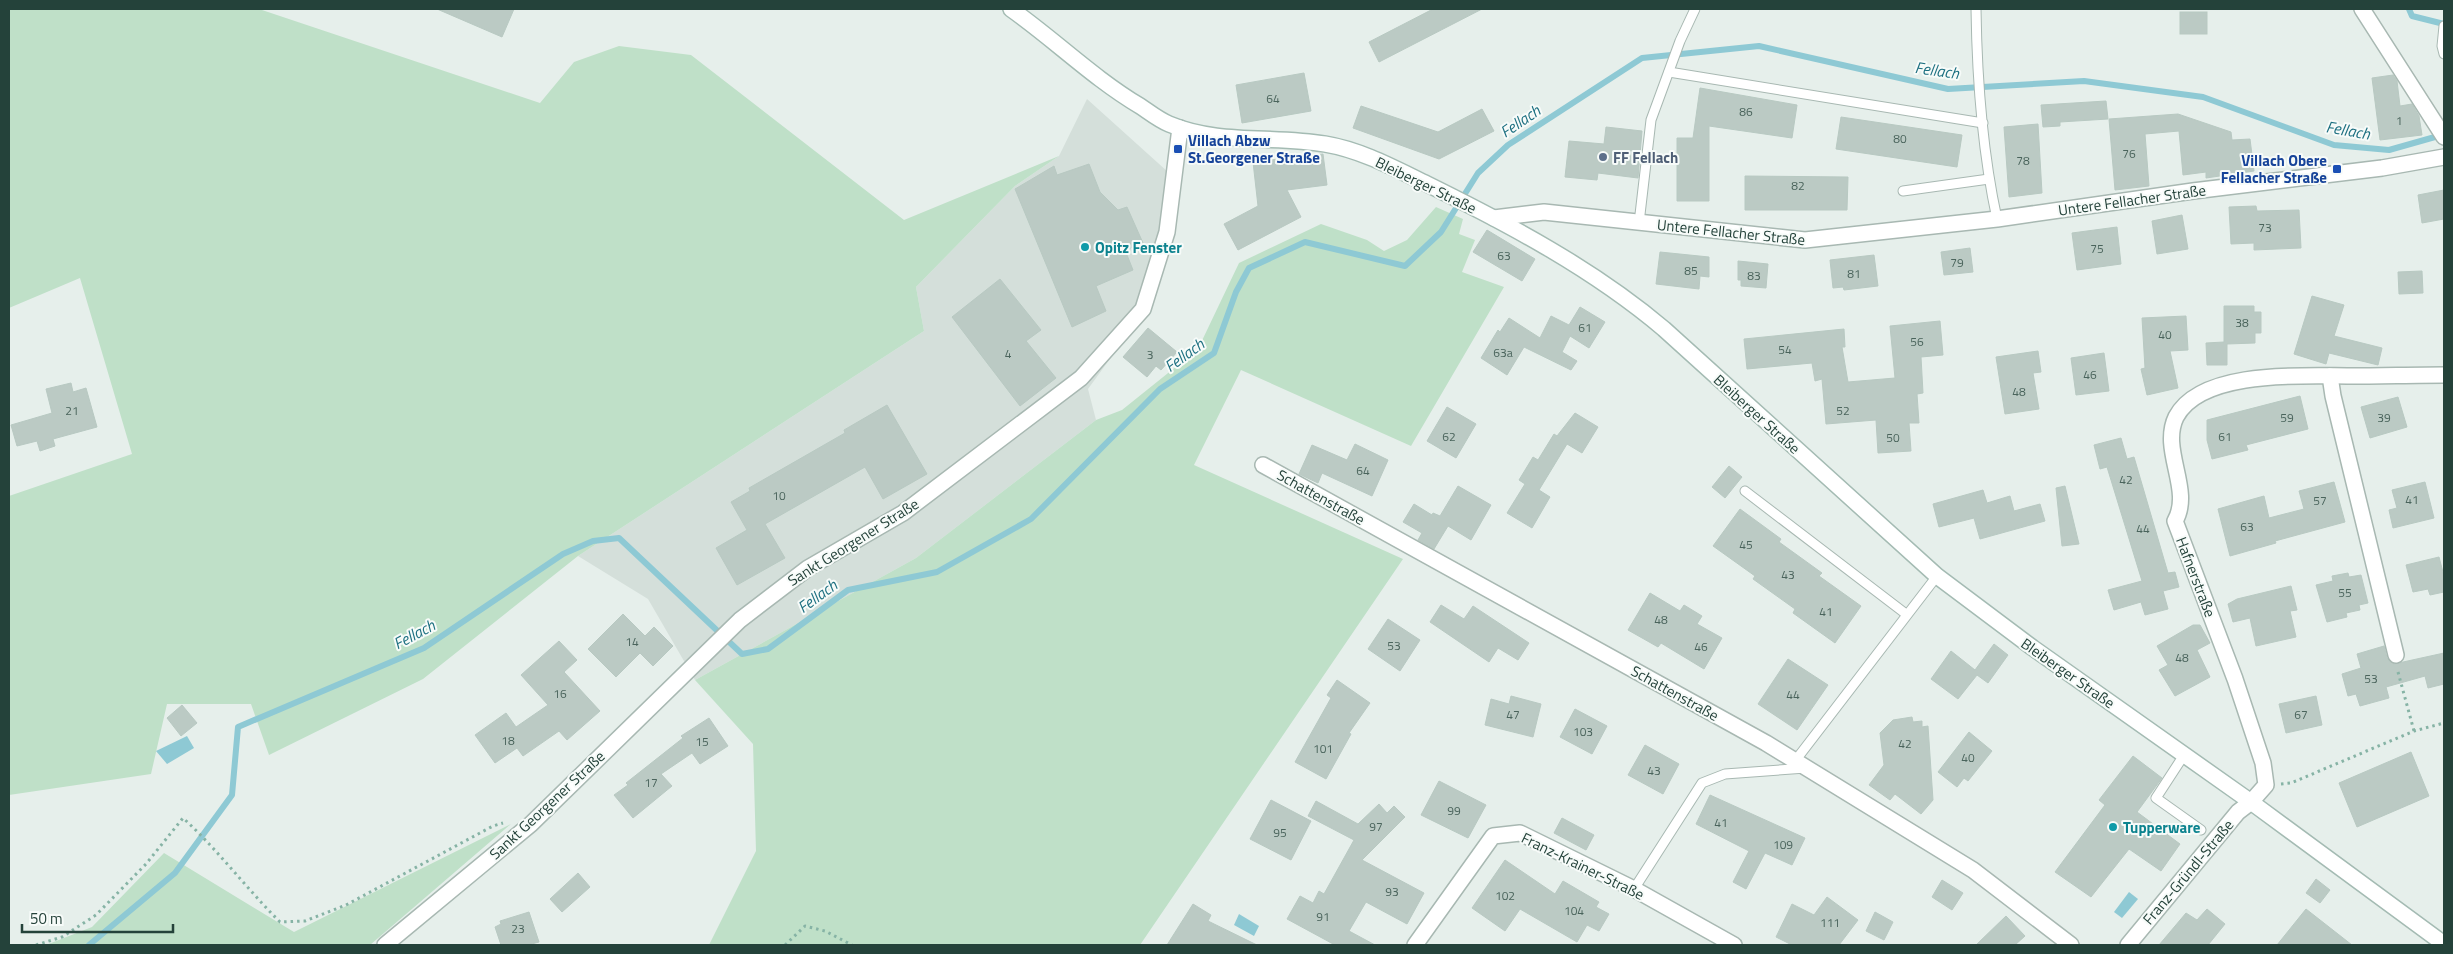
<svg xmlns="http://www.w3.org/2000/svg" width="2453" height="954" viewBox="0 0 2453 954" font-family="'Titillium Web',sans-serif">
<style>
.built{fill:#d4dfda}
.green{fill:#bfe0c8}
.water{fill:#8ec9d4}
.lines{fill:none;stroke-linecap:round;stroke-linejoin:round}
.stream{stroke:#8ec9d4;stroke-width:6}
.building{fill:#bbcac4;stroke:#b8c9c2}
.service-casing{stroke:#a8b8b2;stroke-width:11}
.minor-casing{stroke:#a8b8b2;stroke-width:18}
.secondary-casing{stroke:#a4bbb3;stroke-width:18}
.path{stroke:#86b3a5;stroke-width:3;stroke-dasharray:2.5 4;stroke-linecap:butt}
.service{stroke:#fff;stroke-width:9}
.minor{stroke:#fff;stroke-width:15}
.secondary{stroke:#fff;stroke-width:15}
.transit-dot{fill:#1a4fb4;stroke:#f7fbf9;stroke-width:2}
.service-dot{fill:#5c6f8a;stroke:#f7fbf9;stroke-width:2}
.culture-dot{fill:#0f9aa8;stroke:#f7fbf9;stroke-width:2}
.labels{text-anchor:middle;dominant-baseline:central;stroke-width:4;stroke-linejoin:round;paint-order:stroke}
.number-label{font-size:12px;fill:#4a645c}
.transit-label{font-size:15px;font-weight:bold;fill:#164399;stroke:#f7fbf9;text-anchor:start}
.service-label{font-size:15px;font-weight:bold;fill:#4e5e75;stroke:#f7fbf9;text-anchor:start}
.street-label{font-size:15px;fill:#24423a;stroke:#f7fbf9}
.culture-label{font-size:15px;font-weight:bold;fill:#0d838f;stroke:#f7fbf9;text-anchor:start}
.water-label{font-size:16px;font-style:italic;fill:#1c6f80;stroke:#f7fbf9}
</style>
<rect width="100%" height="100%" fill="#e6efeb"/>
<!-- built -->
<path class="built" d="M1087,99L1168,172L1155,297L1088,389L1096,420L916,558L695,680L648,599L578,556L924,331L916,287L1015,186L1059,156Z"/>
<!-- green -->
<g class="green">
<path d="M9,9H259L540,103L574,62L619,46L691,55L904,220L1059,156L1015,186L916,287L924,331L578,556L423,679L269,755L251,704H167L151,774L9,795V496L132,454L80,278L9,308Z"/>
<path d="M1436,207L1463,219L1459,234L1475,240L1462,272L1504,287L1411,446L1241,370L1194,465L1403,559L1140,945H709L756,851L753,744L695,680L916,558L1096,420L1122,410L1198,349L1239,263L1321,224L1367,240L1384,251L1407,240Z"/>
<path d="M511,824L370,945H46L92,927L164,853L294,932Z"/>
</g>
<!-- water -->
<g class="water">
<path d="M187,736L194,748L167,764L156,751Z"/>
<path d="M2129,892L2138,899L2122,918L2114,912Z"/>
<path d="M1239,914L1259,926L1254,936L1234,925Z"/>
</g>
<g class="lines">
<!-- stream -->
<g class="stream">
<path d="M2409,9L2412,16L2444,24"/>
<path d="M89,945L175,873L232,795L238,727L424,648L563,554L593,541L619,538L742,654L768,649L848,590L937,572L1031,519L1160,389L1214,353L1236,292L1249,268L1305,242L1405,266L1441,232L1478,173L1508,145L1642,58L1759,46L1948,89L2084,81L2203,97L2334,145L2389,150L2442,135"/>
</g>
</g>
<!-- building -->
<g class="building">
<path d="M437,9H514L502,37Z"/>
<path d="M1433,9H1482L1379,62L1369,42Z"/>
<rect x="2180" y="12" width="27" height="22"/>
<path d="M1304,73L1311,111L1242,123L1236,85Z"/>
<path d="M2393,75L2397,81L2400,106L2412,104L2419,116L2422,135L2380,140L2372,78Z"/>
<path d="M1700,88L1797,105L1792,138L1709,126V201H1677V138H1693Z"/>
<path d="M2106,101L2108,119L2060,122V126L2043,127L2041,105Z"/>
<path d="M1361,106L1438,132L1482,109L1494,131L1439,159L1353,128Z"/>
<path d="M2178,114L2231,132L2232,140L2250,139L2254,171L2206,178V172L2183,175L2179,131L2145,134L2149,186L2115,190L2109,119Z"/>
<path d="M1841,117L1962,135L1957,167L1836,149Z"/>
<path d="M2038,124L2042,193L2009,197L2004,127Z"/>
<path d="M1606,127L1642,131L1638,178L1598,173L1597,180L1565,177L1569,141L1604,144Z"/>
<path d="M1323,154L1327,185L1287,190L1301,217L1238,250L1224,224L1258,206L1253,162Z"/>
<path d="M1089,164L1100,192L1118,210L1127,207L1143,243L1125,250L1133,270L1096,286L1106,311L1072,327L1015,189L1054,166L1057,175Z"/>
<path d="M1745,176L1848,177L1847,210H1745Z"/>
<path d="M2444,190V219L2422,223L2418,195Z"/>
<path d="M2256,206L2257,211L2299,210L2301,248L2254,250V243L2231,244L2229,207Z"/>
<path d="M2182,215L2188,249L2157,254L2152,221Z"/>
<path d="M2117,227L2121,264L2077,270L2072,233Z"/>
<path d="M1487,230L1535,259L1522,281L1473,252Z"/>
<path d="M1970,248L1973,272L1944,275L1941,252Z"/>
<path d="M1660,252L1709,257V277L1700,276L1699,289L1656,284Z"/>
<path d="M1874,255L1878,286L1844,290L1843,287L1833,288L1830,260Z"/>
<path d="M1738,261L1768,264L1766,288L1741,286V280H1738Z"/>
<path d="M2422,271L2423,293L2399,294L2398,272Z"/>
<path d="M1000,279L1041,330L1026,341L1056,378L1020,406L952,317Z"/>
<path d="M2312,296L2344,305L2334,336L2382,348L2378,365L2329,353L2326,364L2294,354Z"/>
<path d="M2224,306H2254V312H2261V333H2255V343L2227,344V365H2207L2206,343L2224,342Z"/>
<path d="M1580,307L1605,322L1589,348L1570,336L1562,352L1577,361L1571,370L1524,347L1507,375L1481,358L1498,330L1500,332L1509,318L1540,338L1551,316L1569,325Z"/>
<path d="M2186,316L2188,350L2170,351L2178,388L2147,395L2141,369L2145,368L2142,318Z"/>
<path d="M1940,321L1943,355L1921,357L1923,393L1917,394L1919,423H1909L1911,451L1878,453L1876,420L1826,424L1822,379L1815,381L1812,363L1747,369L1744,339L1844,329L1845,347H1842L1848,382L1895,378L1890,326Z"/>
<path d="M1148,328L1177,352L1161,370L1156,366L1147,377L1123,357Z"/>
<path d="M2038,351L2041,372L2033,373L2039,409L2005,414L1996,357Z"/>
<path d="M2104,353L2109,391L2076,395L2071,358Z"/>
<path d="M71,383L73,392L86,388L97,427L53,439L55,446L40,451L37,441L17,446L11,425L52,413L46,389Z"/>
<path d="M2300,396L2308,429L2246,445L2248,450L2212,459L2207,440V420Z"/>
<path d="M2398,397L2407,427L2370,438L2361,407Z"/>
<path d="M887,405L927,474L883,499L865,467L765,524L785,558L737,585L716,548L747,530L731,502L750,491L749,488L845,433L844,430Z"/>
<path d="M1447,407L1476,424L1456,458L1427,441Z"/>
<path d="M1575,413L1598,427L1582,453L1567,444L1539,490L1550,497L1532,528L1507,513L1525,484L1519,480L1533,457L1538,460L1554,434L1557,436Z"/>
<path d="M2121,438L2127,459L2134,457L2168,573L2175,572L2179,587L2163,591L2168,609L2145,615L2141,602L2114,610L2108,590L2142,581L2107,467L2100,469L2094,445Z"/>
<path d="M1355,444L1388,460L1372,496L1322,473L1318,483L1299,474L1312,445L1347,460Z"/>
<path d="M1729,466L1742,477L1725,498L1712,487Z"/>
<path d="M2334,482L2345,522L2275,541L2276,543L2230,556L2218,509L2264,496L2269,518L2304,509L2299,491Z"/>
<path d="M2425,482L2434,518L2393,528L2389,510L2397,508L2392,490Z"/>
<path d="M1458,486L1491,505L1471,540L1448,526L1434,549L1418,540L1422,533L1403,522L1414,504L1432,515L1433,513L1440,516Z"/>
<path d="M2065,486L2079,544L2062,546L2056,488Z"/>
<path d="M1983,490L1987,503L2010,496L2014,511L2040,504L2045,521L1980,539L1974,518L1939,527L1933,504Z"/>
<path d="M1740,509L1781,539L1779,542L1822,573L1819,576L1861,606L1835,643L1793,613L1795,609L1753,579L1755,576L1713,546Z"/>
<path d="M2439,557L2444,576V592L2430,595L2428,589L2413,592L2406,565Z"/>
<path d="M2348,573L2349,577L2361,575L2368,603L2359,605L2360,610L2346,613L2347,617L2327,622L2316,585L2333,581L2332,576Z"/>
<path d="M2291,586L2297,610L2290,611L2296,637L2256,646L2250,618L2233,622L2228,604L2237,599Z"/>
<path d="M1650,593L1680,611L1684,605L1702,616L1697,624L1722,638L1704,669L1661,643L1658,647L1628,630Z"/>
<path d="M1441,605L1464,619L1473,606L1529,643L1518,660L1498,648L1489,662L1430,622Z"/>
<path d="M623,614L645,636L654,627L673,646L653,666L640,653L616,677L588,649Z"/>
<path d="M1388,619L1420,640L1400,671L1368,649Z"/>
<path d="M2193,625H2200L2210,643L2197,650L2210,677L2175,696L2159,670L2168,665L2157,646Z"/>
<path d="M559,641L577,660L564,672L600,711L567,740L559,731L523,756L517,748L495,763L475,735L506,713L516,727L548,705L521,675Z"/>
<path d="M1994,644L2008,655L1988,683L1977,675L1958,699L1931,679L1951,651L1975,670Z"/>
<path d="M2384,646L2387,658L2394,664L2444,653V684L2428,688L2425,676L2386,687L2389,698L2360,706L2356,694L2348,696L2342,674L2361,668L2357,654Z"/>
<path d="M1788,659L1828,685L1797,730L1758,704Z"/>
<path d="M1337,680L1370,703L1349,733L1351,734L1326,779L1295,762L1331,698L1327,695Z"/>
<path d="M1511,696L1541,704L1533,737L1485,725L1491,699L1509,704Z"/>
<path d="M2316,696L2322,725L2286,733L2279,704Z"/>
<path d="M182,705L197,723L181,736L167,718Z"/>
<path d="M1575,709L1607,726L1592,754L1560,737Z"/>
<path d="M1912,717L1913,722L1922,721V727L1928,726L1933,800L1921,814L1895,794L1890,800L1869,785L1884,765L1880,733L1893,720Z"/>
<path d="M709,718L728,746L700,764L692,753L661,774L672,786L633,818L614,795L628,785L626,783L683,738L681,736Z"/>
<path d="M1969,732L1992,751L1968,781L1964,778L1957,787L1938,772Z"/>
<path d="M1645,745L1679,764L1663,794L1628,775Z"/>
<path d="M2411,752L2429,796L2357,827L2339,783Z"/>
<path d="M2133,756L2162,778L2137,812L2180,844L2161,871L2129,849L2091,897L2055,872L2105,805L2099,800Z"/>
<path d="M1439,781L1486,805L1468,838L1421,815Z"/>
<path d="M1710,795L1805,838L1792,865L1765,853L1746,889L1733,882L1749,851L1696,824Z"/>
<path d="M1271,800L1311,821L1291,860L1250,839Z"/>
<path d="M1316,801L1358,824L1379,804L1387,813L1394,806L1405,817L1362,860L1424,893L1407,924L1366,902L1349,931L1375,945H1335L1287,919L1300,896L1313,903L1319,891L1324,894L1354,840L1308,816Z"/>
<path d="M1562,818L1594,835L1586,850L1554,833Z"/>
<path d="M1505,860L1555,894L1563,881L1599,902L1596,907L1609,914L1599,931L1587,925L1577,942L1520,909L1505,931L1472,908Z"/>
<path d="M578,873L590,887L562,912L550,899Z"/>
<path d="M2316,879L2330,890L2320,903L2306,893Z"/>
<path d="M1942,880L1963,893L1952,910L1932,897Z"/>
<path d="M1827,897L1858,920L1839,945H1792L1776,937L1792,904L1814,915Z"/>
<path d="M1193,904L1211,915L1208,921L1257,945H1167Z"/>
<path d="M2207,909L2225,924L2208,945H2159L2186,913L2197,920Z"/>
<path d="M2306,909L2352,945H2277Z"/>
<path d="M529,912L539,942L528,945H501L495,927L501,924L500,921Z"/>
<path d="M1875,912L1893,922L1884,940L1866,931Z"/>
<path d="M2006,916L2025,936L2015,945H1976Z"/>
</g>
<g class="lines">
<defs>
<g id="service">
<path d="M1976,9C1977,79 1982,150 1997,219"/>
<path d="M2444,26L2442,46L2444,54"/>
<path d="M1669,72L1983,123"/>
<path d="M1903,191L1989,179"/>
<path d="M1639,223L1651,120L1680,41L1695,9"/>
<path d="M1745,491L1906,614"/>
<path d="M2184,755L2156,798L2201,830"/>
<path d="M1795,761L1937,576"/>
<path d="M1634,889L1702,783L1725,774L1806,768"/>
</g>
<g id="minor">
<path d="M2362,9L2444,137"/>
<path d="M1494,218L1544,212L1805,240L1997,219L2193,191L2382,168L2444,157"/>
<path d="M2330,376L2333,396L2396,655"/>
<path d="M1263,465L1766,743L1973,870L2071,945"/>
<path d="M385,945L531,824L740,620L808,568L903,513L1081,378L1143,309L1167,232L1180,128"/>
<path d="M1415,945L1493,836L1520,833L1634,889L1734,945"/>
<path d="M2128,945L2238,812L2251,802L2266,785L2263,763L2235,679L2175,521C2193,490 2160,450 2176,417C2201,369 2305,376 2350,376C2381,376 2413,375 2444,375"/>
</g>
<path id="secondary" d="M1011,9C1055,40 1093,78 1140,106C1149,112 1159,120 1169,124C1219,145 1273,135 1325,144C1361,150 1394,168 1427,184C1510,225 1593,269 1664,329L1937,576L2033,648L2251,802L2444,944"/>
</defs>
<!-- service casing -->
<use href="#service" class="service-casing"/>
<!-- minor casing -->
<use href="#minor" class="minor-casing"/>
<!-- secondary casing -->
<use href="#secondary" class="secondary-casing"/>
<!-- path -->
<g class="path">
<path d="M2398,672L2414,731"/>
<path d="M2281,784L2291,783L2414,731L2444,723"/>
<path d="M36,945L62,937L96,915L146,864L183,818C218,850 246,888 280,922L305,921L346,905L493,826L503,823"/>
<path d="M785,945L805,926L825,931L852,945"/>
</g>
<!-- service -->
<use href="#service" class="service"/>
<!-- minor -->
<use href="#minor" class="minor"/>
<!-- secondary -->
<use href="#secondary" class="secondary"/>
</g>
<!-- markers -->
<g class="transit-dot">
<rect x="1173" y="144" width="10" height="10" rx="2.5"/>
<rect x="2332" y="164" width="10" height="10" rx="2.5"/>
</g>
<circle class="service-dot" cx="1603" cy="157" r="5"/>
<g class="culture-dot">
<circle cx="1085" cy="247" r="5"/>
<circle cx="2113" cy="827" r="5"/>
</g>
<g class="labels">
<!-- number labels -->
<g class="number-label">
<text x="1273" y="98">64</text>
<text x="1746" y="111">86</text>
<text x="2399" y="120">1</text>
<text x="1900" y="138">80</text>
<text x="2129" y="153">76</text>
<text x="2023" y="160">78</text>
<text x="1798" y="185">82</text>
<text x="2265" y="227">73</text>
<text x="2097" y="248">75</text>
<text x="1504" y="255">63</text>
<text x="1957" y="262">79</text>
<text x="1691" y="270">85</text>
<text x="1854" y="273">81</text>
<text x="1754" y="275">83</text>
<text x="2242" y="322">38</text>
<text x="1585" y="327">61</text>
<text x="2165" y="334">40</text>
<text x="1917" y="341">56</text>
<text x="1785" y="349">54</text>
<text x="1503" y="352">63a</text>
<text x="1008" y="353">4</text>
<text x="1150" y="354">3</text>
<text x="2090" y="374">46</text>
<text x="2019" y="391">48</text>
<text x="72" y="410">21</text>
<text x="1843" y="410">52</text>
<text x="2287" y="417">59</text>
<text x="2384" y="417">39</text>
<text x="1449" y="436">62</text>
<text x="2225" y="436">61</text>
<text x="1893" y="437">50</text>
<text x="1363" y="470">64</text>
<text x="2126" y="479">42</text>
<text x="779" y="495">10</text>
<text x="2412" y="499">41</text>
<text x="2320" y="500">57</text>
<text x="2247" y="526">63</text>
<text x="2143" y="528">44</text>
<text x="1746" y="544">45</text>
<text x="1788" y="574">43</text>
<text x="2345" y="592">55</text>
<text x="1826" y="611">41</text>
<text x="1661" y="619">48</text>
<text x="632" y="641">14</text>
<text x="1394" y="645">53</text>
<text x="1701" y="646">46</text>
<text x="2182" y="657">48</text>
<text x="2371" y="678">53</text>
<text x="560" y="693">16</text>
<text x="1793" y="694">44</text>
<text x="1513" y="714">47</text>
<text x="2301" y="714">67</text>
<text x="1583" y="731">103</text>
<text x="508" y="740">18</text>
<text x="702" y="741">15</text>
<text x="1905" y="743">42</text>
<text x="1323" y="748">101</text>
<text x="1968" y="757">40</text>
<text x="1654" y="770">43</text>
<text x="651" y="782">17</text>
<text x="1454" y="810">99</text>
<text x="1721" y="822">41</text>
<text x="1376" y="826">97</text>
<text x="1280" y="832">95</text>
<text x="1783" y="844">109</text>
<text x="1392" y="891">93</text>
<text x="1505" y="895">102</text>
<text x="1574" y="910">104</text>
<text x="1323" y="916">91</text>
<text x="1830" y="922">111</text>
<text x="518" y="928">23</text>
</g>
<!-- transit labels -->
<g class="transit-label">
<text x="1188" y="140">Villach Abzw<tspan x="1188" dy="17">St.Georgener Straße</tspan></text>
<text x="2327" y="160" text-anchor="end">Villach Obere<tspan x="2327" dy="17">Fellacher Straße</tspan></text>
</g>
<!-- service labels -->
<g class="service-label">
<text x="1613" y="157">FF Fellach</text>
</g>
<!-- street labels -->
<g class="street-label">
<text transform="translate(1426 185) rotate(26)">Bleiberger Straße</text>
<text transform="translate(2132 200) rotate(-8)">Untere Fellacher Straße</text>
<text transform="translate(1731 232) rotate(6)">Untere Fellacher Straße</text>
<text transform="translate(1757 414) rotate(42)">Bleiberger Straße</text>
<text transform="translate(1321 497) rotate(29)">Schattenstraße</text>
<text transform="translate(853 542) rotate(-32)">Sankt Georgener Straße</text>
<text transform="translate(2196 577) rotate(69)">Hafnerstraße</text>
<text transform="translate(2068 673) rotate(35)">Bleiberger Straße</text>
<text transform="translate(1675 693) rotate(29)">Schattenstraße</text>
<text transform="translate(547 805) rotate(-43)">Sankt Georgener Straße</text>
<text transform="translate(1583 866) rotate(26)">Franz-Krainer-Straße</text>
<text transform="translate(2188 872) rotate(-50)">Franz-Gründl-Straße</text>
</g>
<!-- culture labels -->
<g class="culture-label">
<text x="1095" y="247">Opitz Fenster</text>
<text x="2123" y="827">Tupperware</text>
</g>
<!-- water labels -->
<g class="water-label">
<text transform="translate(1937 70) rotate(8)">Fellach</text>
<text transform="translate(1520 121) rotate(-34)">Fellach</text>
<text transform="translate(2348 130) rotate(10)">Fellach</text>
<text transform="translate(1184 355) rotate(-36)">Fellach</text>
<text transform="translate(817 596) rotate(-36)">Fellach</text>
<text transform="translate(414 634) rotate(-28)">Fellach</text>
</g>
</g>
<!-- border -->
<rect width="2453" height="954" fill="none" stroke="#24423a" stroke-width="20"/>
<!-- scale -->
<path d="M22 924v8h151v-8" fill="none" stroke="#24423a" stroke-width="2.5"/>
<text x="30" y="924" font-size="15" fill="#24423a" stroke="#f7fbf9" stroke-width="4" paint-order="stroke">50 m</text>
</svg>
